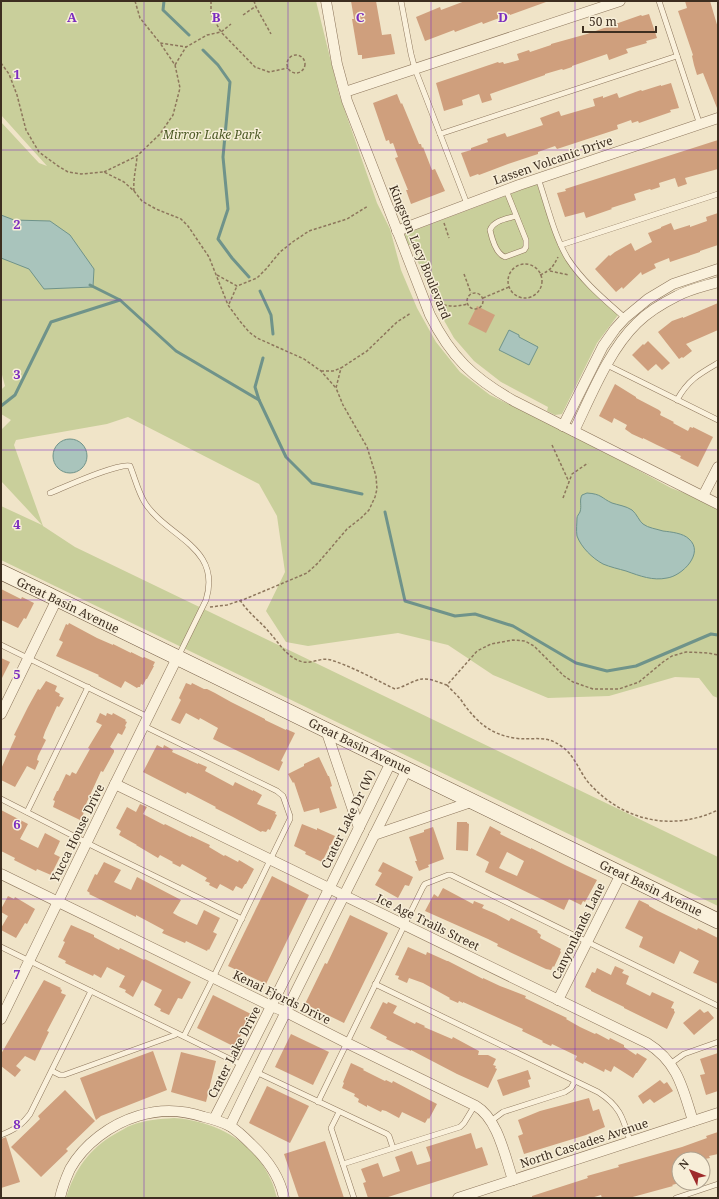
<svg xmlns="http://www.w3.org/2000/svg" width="719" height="1199" viewBox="0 0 719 1199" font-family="'Noto Serif',serif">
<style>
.green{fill:#c9cf9b}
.water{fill:#a9c4bc;stroke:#6f938a}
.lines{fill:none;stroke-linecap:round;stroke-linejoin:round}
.stream{stroke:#6f938a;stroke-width:3}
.building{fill:#cf9f7d;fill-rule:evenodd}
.lane-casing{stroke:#8d765c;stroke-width:6}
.street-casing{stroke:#8d765c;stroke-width:11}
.secondary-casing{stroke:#6f573f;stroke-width:16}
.path{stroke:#8d765c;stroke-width:1.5;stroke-dasharray:3 2;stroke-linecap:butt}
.lane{stroke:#faf1dc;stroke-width:5}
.street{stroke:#faf1dc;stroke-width:10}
.secondary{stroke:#faf1dc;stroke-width:15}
.grid{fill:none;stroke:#7b2cbf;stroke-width:1;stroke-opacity:0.55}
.labels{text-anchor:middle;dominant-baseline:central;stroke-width:3;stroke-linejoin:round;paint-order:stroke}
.park-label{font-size:12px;font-style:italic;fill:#4d5a26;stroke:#f7eed8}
.street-label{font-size:12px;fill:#3d2e20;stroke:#f7eed8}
.grid-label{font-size:13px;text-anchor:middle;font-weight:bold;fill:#7b2cbf;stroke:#f7eed8;stroke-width:3;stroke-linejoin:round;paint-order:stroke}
</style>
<rect width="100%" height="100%" fill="#f0e4c8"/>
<!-- green -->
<g class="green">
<path d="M1,1H316L339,94L377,203L390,229L401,270L417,308L436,342L460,372L490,395L588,443L671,488L695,497L718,510V698L713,696L699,678L675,677L609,696L548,698L493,675L448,645L398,633L308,646L286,642L266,611L285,572L277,516L259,484L128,417L107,424L16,440L14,445L43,526L75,547L718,857V906L1,560V506L42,525L1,481V430L11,420L1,414V390L5,386L1,371V122L39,163L47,166L1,115Z"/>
<path d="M537,184L556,241L575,273L618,315L597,343L562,414L555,415L547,411L548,407L501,382L474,361L454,338L437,308L411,245H408L405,237V234Z"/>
<path d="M174,1118C216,1121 253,1141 271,1180C274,1186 275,1192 277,1198H66C75,1169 89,1149 115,1134C121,1131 126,1127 132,1125C145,1120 160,1119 174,1118Z"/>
</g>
<!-- water -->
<g class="water">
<path d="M1,215L14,220L50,221L70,235L94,269L93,287L44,289L29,269L1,258Z"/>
<path d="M509,330L519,335V337L538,347L529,365L499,350Z"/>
<circle cx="70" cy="456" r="17"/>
<path d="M587,493C602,494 601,498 612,503C618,505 626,506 632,510C637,514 639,521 643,524C648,528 657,529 663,531C671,532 683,533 689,539C705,553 682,576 667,578C653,581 640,576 626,571C619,569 610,567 603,564C592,558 581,547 577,536C576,530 577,523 577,518C577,516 579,514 580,512C582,506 579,500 582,495Z"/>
</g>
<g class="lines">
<!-- stream -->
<g class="stream">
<path d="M164,1L163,10L189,35"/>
<path d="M203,50L218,65L230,82L223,157L228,209L218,239L232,258L249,277"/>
<path d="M90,285L120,300"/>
<path d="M260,291L271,315L273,334"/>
<path d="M263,358L255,387L259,400L286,457L312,483L362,494"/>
<path d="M1,406L15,395L51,322L120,300L176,351L259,400"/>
<path d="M385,512L405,601L455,616L475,614L513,626L576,663L607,671L636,666L711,634L718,635"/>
</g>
</g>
<!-- building -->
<g class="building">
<path d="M351,1H376L382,35L391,34L395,54L362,59V55H358L352,19H354Z"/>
<path d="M465,1H546V2L510,15V14L483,24L482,22L455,32L454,30L425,41L416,17L440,7L441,10Z"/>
<path d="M685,1H710L718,28V108H717L703,73L697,75L694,65L692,56L693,55L678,11L687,8Z"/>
<path d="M649,14L657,38L646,41L647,43L626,49L628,53L609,60L607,54L572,66V67L563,70L562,69L545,74V75L490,94L492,100L482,103L479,94L462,100L463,105L444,111L436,83L498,62L499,63L503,62L504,64L519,60L517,54L529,50L530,52L551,45V44L587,34L641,15L642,16Z"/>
<path d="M671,83L679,108L670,110L671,112L639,123L638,121L632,123L631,120L617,125L618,129L557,149L555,146L538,152V154L508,164L479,175L478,174L470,177L461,153L471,150V148L488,142L487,139L505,133L507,137L543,125L540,118L559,111L561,116L595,106L593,99L603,96V98L617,93L619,98L641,90L642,91L661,85V86Z"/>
<path d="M397,94L401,104L402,103L419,144H421L422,148L423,147L432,170L435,169L445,191L411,204L406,190H408L395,158L398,157L393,143L390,144L389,140L386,141L373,103Z"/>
<path d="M718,140V169L685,178L687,184L678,187L675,178L659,183L660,187L651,190L650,189L634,194L636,200L611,208L612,209L586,218L584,212L565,217L557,193L566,191L565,189Z"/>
<path d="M718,213V245L700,251V252L670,262L669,258L654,264L656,268L642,275L641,272L623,289L622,287L616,292L595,269L609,255L610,256L615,252L631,243L635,251L652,242L648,233L661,228V227L671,223L674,230L690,225V227L707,221L706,217Z"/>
<path d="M718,303V330L686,344L692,351L683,358L682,357L679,359L658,332L672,321L683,317V318Z"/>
<path d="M477,306L495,315L486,333L468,324Z"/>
<path d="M648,341L670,363L662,370L656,364L648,371L632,355L643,344L644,345Z"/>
<path d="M615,384L636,397V398L659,410L661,412L660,415L674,422L673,423L688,431L690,427L693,428V427L713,437L698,467L680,458L681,456L657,445L643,438V439L632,434L625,429L627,425L614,418L612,423L599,416Z"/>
<path d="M1,589L21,599L22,597L34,603L26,619L24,618L18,628L1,620Z"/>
<path d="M69,623L97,638L113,645V644L131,653V652L143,658L144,657L155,662L153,666H154L147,679H146L143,685L141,684L140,687H138L137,688L125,681L121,688L98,676L99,675L56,656L63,642L59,640L66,624L68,625Z"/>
<path d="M1,658L10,662L1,680Z"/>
<path d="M46,681L57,686L55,691L60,694L59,696L64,698L59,707L57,706L45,732L43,738L46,740L38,756L37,760L39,761L35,770L27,766L15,787L1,780V769L16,736L14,735L28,707L38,689L40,690Z"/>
<path d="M186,683L191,685L192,683L204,689H207L215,693L231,702L265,719V720L286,730V729L295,733L281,761L283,762L279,771L213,739L218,728L200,718L199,720L186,713L180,724L171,720L181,700L179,698Z"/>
<path d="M100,713L106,716L107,713L112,715L113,713L126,720L125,721L127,722L125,726L126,727L122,735L118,733L110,747L114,750V752L103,772L101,771L86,804L88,805L80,820L53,807L55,801L53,800L57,791H58L66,774L70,776L72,772L76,774L90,749L88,748L102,725L96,722Z"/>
<path d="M157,745L163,748L164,745L173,750L172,752L198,764V763L207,767L205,771L233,786L235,782L253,791V790L262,795L257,804L276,812L275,814L277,815L270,830L268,829L266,832L262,831L261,832L233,817L215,808L216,807L187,792L186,794L143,772Z"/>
<path d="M319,757L328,776H329L332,786L330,787L337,808L320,813L319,808L304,812L294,782L293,783L288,774L304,766V764Z"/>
<path d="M140,804L147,807L143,814L164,825L165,824L191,837V836L210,845L209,847L224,856L225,855L238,862L239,860L254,869L246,884H245L242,889L236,886L233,891L220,884L217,889L209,885L210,883L205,881L207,878L182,864L180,867L172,863L173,862L160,855L158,858L136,845H137L119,835L121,831L116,828L127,807L136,812Z"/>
<path d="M1,810L28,824L20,839L38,848L45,833L60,841L54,854L60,857L51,875L37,869L36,871L14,860L15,858L1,851Z"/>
<path d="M457,822H467V823L469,824L468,851L456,850Z"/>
<path d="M302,824L317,830V828L335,836L322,862L305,854L306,852L294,846Z"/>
<path d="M490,826L501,832L500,834L508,838L531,849V848L565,865L597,880L585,902L583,901L581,905L569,899L564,910L485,872L489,862L476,855ZM507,852L524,861L517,876L499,868Z"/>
<path d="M433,827L444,859L428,865L429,867L419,871L415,861H417L409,837L424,832V830Z"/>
<path d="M104,862L121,870L114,882L131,890L137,877L181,900L173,913L178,916L197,925L204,910L220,918L213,932L217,934L209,950L208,949L207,951L186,941L185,943L162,933L164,930L136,915V917L89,894L90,893L87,891L95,874L97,875Z"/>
<path d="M383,862L413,877L409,886L405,885L398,898L375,885L382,873L378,871Z"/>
<path d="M272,876L309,895L266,984L228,966Z"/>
<path d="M443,888L473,904L474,901L484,905L482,908L496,914L509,921L511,918L538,931L537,932L541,935L540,938L561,949L560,951L561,952L554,967L553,966L551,970L546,969L497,946L498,944L488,939L425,911L434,894L438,897Z"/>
<path d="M8,896L14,899L15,897L35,909L27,924L25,923L16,938L1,930V928L8,916L1,912V909Z"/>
<path d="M639,900L649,905V906L656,910L697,930L698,928L718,938V984L693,973L699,961L680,951L674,964L639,947L643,937L625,928Z"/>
<path d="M350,915L388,933L344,1023L305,1004L325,963L327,964Z"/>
<path d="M71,925L94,935V937L119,950L120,948L144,960L145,959L191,982L182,999L178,998L169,1015L160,1011L161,1009L154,1005L162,990L142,980L133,997L125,992L126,990L119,987L125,976L107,967L101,978L94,974L93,976L65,963L66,961L58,957L65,942L63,941Z"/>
<path d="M408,947L426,955L427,952L447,961H448L483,979V978L500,986L526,996L525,998L567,1018L566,1019L580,1027L595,1034L596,1033L609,1040L610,1038L624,1045V1047L636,1055L637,1053L647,1059L637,1073H636L633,1078L614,1066L611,1072L605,1069L604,1072L584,1062L583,1064L575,1060L577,1056L552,1044L551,1046L542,1042L543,1041L522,1031L523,1029L463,1002V1003L459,1001L458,1003L449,999L450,998L423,983L409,978L407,983L398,979L399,976L395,975Z"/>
<path d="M615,966L624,970L622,973L629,976L626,984L650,996L652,992L674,1002L671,1008L674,1009V1011L675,1012L667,1029L624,1008V1007L591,991V990L585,987L592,972L595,973L597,968L611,975Z"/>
<path d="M44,980L61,988L60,989L62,990L61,993L66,995L47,1031L49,1032L35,1061L25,1056L16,1066L21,1070L15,1077L1,1066V1054Z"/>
<path d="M213,995L251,1014L235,1047L197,1028Z"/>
<path d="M383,1002L387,1004L388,1002L397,1006L393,1013L415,1024L416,1022L425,1026L424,1027L452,1039L453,1037L479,1051L478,1055H488L496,1059L493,1065L496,1066L495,1068L497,1069L488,1088L457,1074L411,1050V1051L386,1039L387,1037L370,1028Z"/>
<path d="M700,1009L704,1013L708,1011L714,1018L694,1035L683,1023Z"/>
<path d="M291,1034L329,1052L313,1085L275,1067Z"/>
<path d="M153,1051L167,1090L101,1116L96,1120L80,1078Z"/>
<path d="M181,1052L216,1061L206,1102L171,1092Z"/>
<path d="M718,1053V1091L706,1095L700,1075L705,1074L700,1059Z"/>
<path d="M351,1063L364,1069L363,1070L385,1081L386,1080L392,1083L393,1081L437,1104L429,1119L428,1118L425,1123L402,1112L399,1118L386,1111L382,1110L381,1112L367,1105V1107L358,1102L359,1099L354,1096L355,1094L342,1088L344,1083L343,1082Z"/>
<path d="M528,1070L531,1079L528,1080L530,1087L503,1096L497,1080Z"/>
<path d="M660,1080L664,1084L667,1082L673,1091L654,1103L650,1099L643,1104L638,1096Z"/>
<path d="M267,1086L309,1106L290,1143L249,1123Z"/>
<path d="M65,1090L95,1121L66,1149L68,1151L41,1177L11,1147L40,1119L38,1116Z"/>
<path d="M589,1098L593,1111L599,1109L605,1127L586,1135L524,1154L518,1136L523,1134L518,1120L540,1111Z"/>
<path d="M718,1132V1154L709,1156L710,1158L705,1159H679V1167L676,1168L679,1178V1183L672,1185L673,1186L629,1198H602L601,1195L591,1198H532V1196L588,1178L587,1176L619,1167L618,1165L682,1147L707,1138L706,1136Z"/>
<path d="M471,1133L476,1149L482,1147L488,1165L385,1198H368L363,1183L366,1182L361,1169L378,1163L383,1177L400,1171L395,1157L412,1151L417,1165L431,1161L426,1147Z"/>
<path d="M6,1137L20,1182L1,1188V1139Z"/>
<path d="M325,1141L344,1198H299L284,1154Z"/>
</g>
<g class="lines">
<defs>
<g id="lane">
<path d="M401,1L411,54L415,69L467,204"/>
<path d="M659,1L700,125"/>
<path d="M440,134L677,56"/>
<path d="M538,178C547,204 554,236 568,259C583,282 605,300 625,318"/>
<path d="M506,190L526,240V247L524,250L505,257C496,254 492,239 490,230C494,220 507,219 516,216"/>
<path d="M561,245L718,194"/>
<path d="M607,365L718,420"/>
<path d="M677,400C688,380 699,374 718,363"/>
<path d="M50,493C65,487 117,463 130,466C135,478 138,492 145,503C168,538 222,547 206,600L178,657"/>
<path d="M1,645L148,717"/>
<path d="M144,726L277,791L283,796L290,816V819L213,978L184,1036"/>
<path d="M1,799L95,847L242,919"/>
<path d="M27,812L88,687"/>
<path d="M1,947L242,1065"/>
<path d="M375,984L598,1092C620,1106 623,1118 630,1141"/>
<path d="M670,1064L684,1054L718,1042"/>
<path d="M52,1071L60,1075H64L175,1035L176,1033"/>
<path d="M256,1072L387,1134L389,1136L393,1148"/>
<path d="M318,1102L423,887L425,884L448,875H451L718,1006"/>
<path d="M339,1112L331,1128L354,1198"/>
<path d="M491,1121L503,1112L565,1092L571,1088L575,1081"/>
<path d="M1,1135C14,1130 22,1125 30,1114L91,991"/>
<path d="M343,1164L460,1127L464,1123L475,1105"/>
<path d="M676,1198L718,1184"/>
</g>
<g id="street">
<path d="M326,1L337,64L347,101L430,315C451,357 473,378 514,401L718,504"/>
<path d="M345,92L620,1"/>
<path d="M397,231L519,185L718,118"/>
<path d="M563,426L603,346L615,329L625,318L648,299L673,284L718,269"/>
<path d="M574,431C591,396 609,350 637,323C648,312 663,303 677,296C690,289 705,286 718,282"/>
<path d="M703,496L718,467"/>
<path d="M1,714L57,599"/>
<path d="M326,730L359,828"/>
<path d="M115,784L647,1043C678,1062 683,1089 693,1121"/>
<path d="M374,835L474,801"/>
<path d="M1,874L271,1006L286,1012L347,1043L476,1106C498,1119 505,1157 513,1180"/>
<path d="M558,1000L621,874"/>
<path d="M1,1019L115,784L177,658"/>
<path d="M214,1119C275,1001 333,881 391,762"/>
<path d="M230,1126C287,1007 348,889 407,769"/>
<path d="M60,1198C62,1188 66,1178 70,1169C84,1144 111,1124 138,1116C160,1109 183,1110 204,1117C213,1119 222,1122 230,1126C238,1131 245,1138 251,1144C266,1158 280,1177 284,1198"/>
<path d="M458,1198L718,1113"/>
</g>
<path id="secondary" d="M1,572L49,595L718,921"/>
</defs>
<!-- lane casing -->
<use href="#lane" class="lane-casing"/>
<!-- street casing -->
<use href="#street" class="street-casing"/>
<!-- secondary casing -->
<use href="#secondary" class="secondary-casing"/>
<!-- path -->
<g class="path">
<path d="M135,1L140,18L160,43L186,47L207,35L221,32L231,24"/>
<path d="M211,1V14L221,32L255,67L269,72L288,68"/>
<path d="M254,1L256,7L271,34"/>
<path d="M243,15L256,6"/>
<circle cx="296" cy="64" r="9"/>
<path d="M1,63L9,74L17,95L26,130L39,152L58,166L68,172L81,174L104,172L124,182L134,191L142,201L156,209L181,219L188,226L209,257L228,305L239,320L249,332L257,338L304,359L321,371L336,388"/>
<path d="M175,65L186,47"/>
<path d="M104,172L137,156L160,134L173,115L180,88L175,65L160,43"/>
<path d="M134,191C133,179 136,169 137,157"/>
<path d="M444,223L449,238"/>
<circle cx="525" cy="281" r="17"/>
<path d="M550,271L569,275"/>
<path d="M464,274L471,293"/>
<path d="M217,275L237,286L257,278L266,269L280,252L294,241L309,231L347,219L368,206"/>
<path d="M540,275C551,270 553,267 558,257"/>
<circle cx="475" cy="301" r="8"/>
<path d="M483,298L509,287"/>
<path d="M439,303C449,307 456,307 467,304"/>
<path d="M229,304L237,286"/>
<path d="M321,371H333L341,368"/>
<path d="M552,445L569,482"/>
<path d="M563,498L572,474L588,463"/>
<path d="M240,600C248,613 260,621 269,632C280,644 287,658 303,662C312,664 321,657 331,660C353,667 374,679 395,689C404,687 414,680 422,679C430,678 440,683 447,685L477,651L491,644L513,640L525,641L534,646L564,676L573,682L593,689H619L639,682L663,662L672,656L686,652L708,653L718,655"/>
<path d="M210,607L227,605L245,599L307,573L318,563L347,529L361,518L369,510L375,497L377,489L376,476L367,447L343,405L336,388L341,368L367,351L397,322L411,313"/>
<path d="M447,685C452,691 459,696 463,703C477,722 490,734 514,738C532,741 545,734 561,746C574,754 579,771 588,782C622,821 672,832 718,810"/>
</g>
<!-- lane -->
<use href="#lane" class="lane"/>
<!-- street -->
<use href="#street" class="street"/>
<!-- secondary -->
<use href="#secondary" class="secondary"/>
</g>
<!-- grid -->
<path class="grid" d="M144,1V1198M288,1V1198M431,1V1198M575,1V1198M1,150H718M1,300H718M1,450H718M1,600H718M1,749H718M1,899H718M1,1049H718"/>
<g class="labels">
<!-- park labels -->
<g class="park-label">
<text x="212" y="134">Mirror Lake Park</text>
</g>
<!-- street labels -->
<g class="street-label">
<text transform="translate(553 160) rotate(-19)">Lassen Volcanic Drive</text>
<text transform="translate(420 252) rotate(68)">Kingston Lacy Boulevard</text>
<text transform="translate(68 605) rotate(26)">Great Basin Avenue</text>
<text transform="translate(360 746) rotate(26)">Great Basin Avenue</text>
<text transform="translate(348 819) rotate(-64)">Crater Lake Dr (W)</text>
<text transform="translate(77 833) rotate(-64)">Yucca House Drive</text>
<text transform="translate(651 888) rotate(26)">Great Basin Avenue</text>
<text transform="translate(428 922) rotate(26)">Ice Age Trails Street</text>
<text transform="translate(578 931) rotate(-64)">Canyonlands Lane</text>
<text transform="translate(282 997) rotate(26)">Kenai Fjords Drive</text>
<text transform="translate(234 1052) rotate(-63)">Crater Lake Drive</text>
<text transform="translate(584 1143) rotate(-18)">North Cascades Avenue</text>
</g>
</g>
<g class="grid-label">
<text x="72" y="22">A</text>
<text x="216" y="22">B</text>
<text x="360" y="22">C</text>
<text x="503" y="22">D</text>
<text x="17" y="79">1</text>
<text x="17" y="229">2</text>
<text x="17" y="379">3</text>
<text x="17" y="529">4</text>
<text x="17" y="679">5</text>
<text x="17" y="829">6</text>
<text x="17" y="979">7</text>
<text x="17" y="1129">8</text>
</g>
<!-- border -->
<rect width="719" height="1199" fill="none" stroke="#3d2e20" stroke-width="4"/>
<!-- north arrow -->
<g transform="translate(691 1171) rotate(313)"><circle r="19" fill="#f7eed8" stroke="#ada18e"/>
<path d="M0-3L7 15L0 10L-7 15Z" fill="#9e2a2b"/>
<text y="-6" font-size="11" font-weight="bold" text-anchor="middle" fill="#3d2e20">N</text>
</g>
<!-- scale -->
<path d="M583 26v6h73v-6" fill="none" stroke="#3d2e20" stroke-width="2"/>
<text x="589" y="26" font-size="12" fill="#3d2e20" stroke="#f7eed8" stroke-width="3" paint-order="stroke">50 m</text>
</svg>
